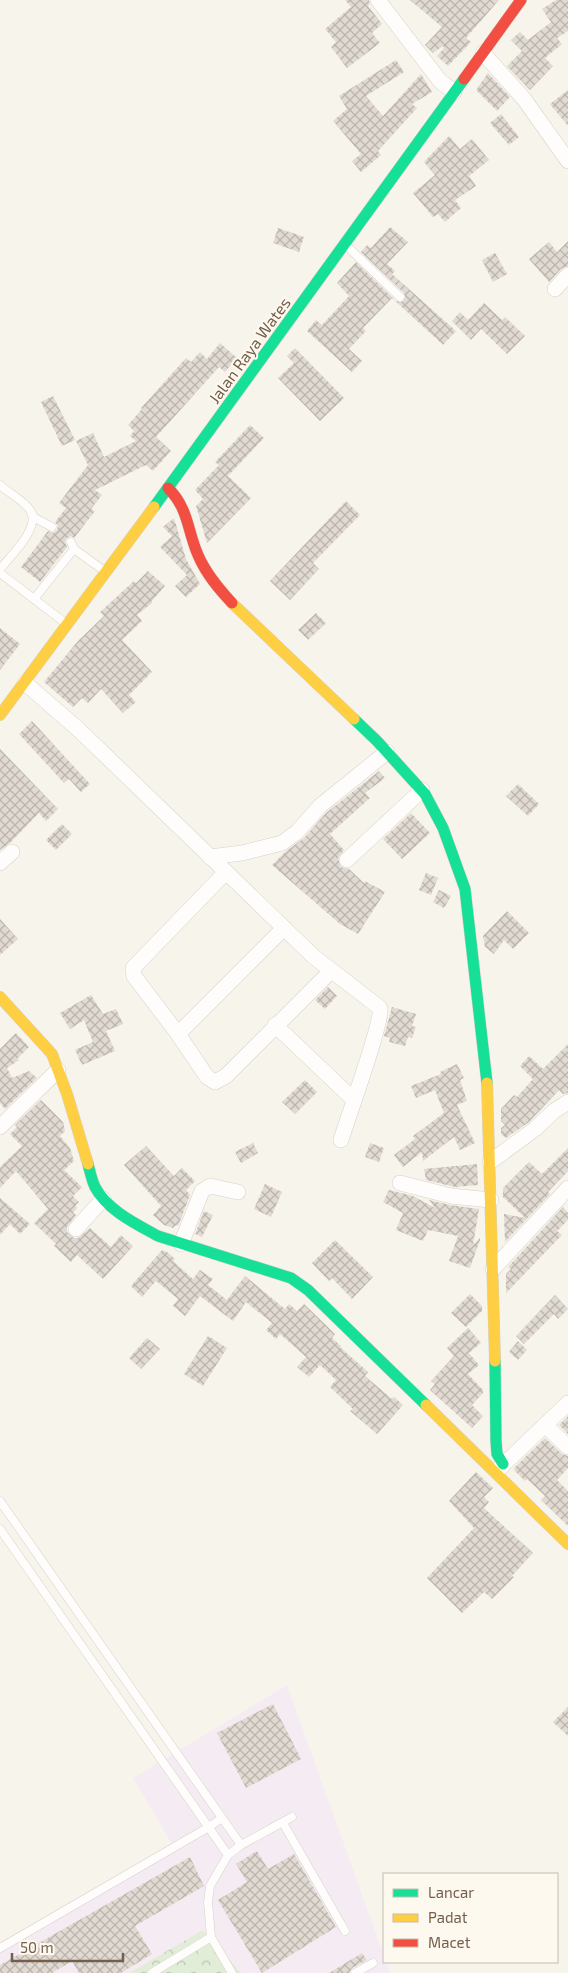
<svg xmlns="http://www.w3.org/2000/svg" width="568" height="1973" viewBox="0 0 568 1973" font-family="'Exo 2',sans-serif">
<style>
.education{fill:#f5ecf3}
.forest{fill:url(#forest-crowns)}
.building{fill:url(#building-cross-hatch)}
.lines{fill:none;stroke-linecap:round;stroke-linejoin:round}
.lane-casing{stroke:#d6d1ca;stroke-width:9}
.street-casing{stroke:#d6d1ca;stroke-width:16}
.fast-casing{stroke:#d7d1ca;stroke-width:12}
.slow-casing{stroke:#d7d1ca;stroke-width:12}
.jam-casing{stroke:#d7d1ca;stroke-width:12}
.lane{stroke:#fefdfc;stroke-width:8}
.street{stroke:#fefdfc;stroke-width:15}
.fast{stroke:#16e098;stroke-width:11}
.slow{stroke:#ffcf43;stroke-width:11}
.jam{stroke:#f24e42;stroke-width:11}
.labels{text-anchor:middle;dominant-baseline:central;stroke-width:4;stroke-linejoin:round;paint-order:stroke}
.street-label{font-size:16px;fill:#745f4e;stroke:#fef9ef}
</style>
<defs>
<pattern id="forest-crowns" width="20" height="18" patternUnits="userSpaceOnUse" patternTransform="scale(1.25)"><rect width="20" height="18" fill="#e2edd8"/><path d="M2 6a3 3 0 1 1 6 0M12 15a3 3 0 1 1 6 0" fill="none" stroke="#bcc3b1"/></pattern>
<pattern id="building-cross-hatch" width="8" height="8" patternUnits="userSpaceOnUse" patternTransform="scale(1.25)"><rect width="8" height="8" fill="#e1dad2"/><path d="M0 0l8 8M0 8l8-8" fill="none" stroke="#bbb4ad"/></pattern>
</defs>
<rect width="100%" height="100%" fill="#f7f4ec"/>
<!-- education -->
<path class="education" d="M287,1685L384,1956V1962H386L390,1973H0V1947L173,1846L133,1778Z"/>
<!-- forest -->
<path class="forest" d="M203,1930L241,1973H129Z"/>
<!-- building -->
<g class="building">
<path d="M345,0H369L370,4L368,6L382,24L372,33L380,43L347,68L331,47L336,42L325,29L351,7Z"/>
<path d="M410,0H499L466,38L471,42L448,66L437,56L444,48L443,46L433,53L425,45L442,27Z"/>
<path d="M556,0H568V31L557,38L562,44L545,58L553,66L530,90L507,66L522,51L511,40L520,32L528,40L551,22L542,9Z"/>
<path d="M396,60L404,72L366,96L383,116L421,74L432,92L412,104L417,108L378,151L381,155L361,172L352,161L361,154L333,121L347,109L339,96Z"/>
<path d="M488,73L510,97L497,111L476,90Z"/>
<path d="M568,90V126L550,104Z"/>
<path d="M501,114L519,137L509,145L490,123Z"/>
<path d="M449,136L460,149L472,139L489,160L469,176L476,186L455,200L461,208L445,222L438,214L433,217L413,193L435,175L424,162Z"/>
<path d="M390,227L408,242L387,264L395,271L392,274L456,331L443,345L392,298L363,328L366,331L349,349L362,361L352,372L307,331L316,320L322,325L349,296L337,283L356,262L396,301L401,302L404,300L405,296L404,293L361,252L367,245L371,248Z"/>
<path d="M278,228L304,237L299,252L273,243Z"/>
<path d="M568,241V266L561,269L549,282L529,259L549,242L557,252Z"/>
<path d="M495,253L507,274L493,282L482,260Z"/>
<path d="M484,303L502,320L505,317L525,336L507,354L481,329L471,340L452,321L460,312L468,320Z"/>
<path d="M220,343L237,358L225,372L219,367L156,437L171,451L153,471L146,465L95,490L102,495L91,509L95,511L74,538L71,536L67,538L65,542L67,547L40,582L21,567L48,531L53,533L57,530L58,526L55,522L66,508L59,503L88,465L76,441L93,433L104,457L136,441L130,436L134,431L128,425L142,409L141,408L186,358L191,362L200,352L207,359Z"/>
<path d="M295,348L344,398L320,421L278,378L294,363L287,356Z"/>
<path d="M53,396L75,440L62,446L41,402Z"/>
<path d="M250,425L264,438L228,476L251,498L207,543L196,506L203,499L195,490L219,465L215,462Z"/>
<path d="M346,501L360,515L313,563L319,569L290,600L270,581Z"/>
<path d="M174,518L186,559L200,584L186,597L175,586L187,575L160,547L172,536L163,527Z"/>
<path d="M148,571L165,586L151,602L152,603L137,615L142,621L122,640L152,672L129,695L136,702L123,713L101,689L88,703L82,698L73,707L44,682L78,641L104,616L100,612L134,581L136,583Z"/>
<path d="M316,613L326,623L308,640L298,630Z"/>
<path d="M0,628L20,644L0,670Z"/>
<path d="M32,721L90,784L81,792L69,779L64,783L19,734Z"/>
<path d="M0,749L58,809L46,821L39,813L10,843L0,850Z"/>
<path d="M379,771L385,778L365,793L370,798L330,834L344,850L338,858L341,867L349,869L364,883L365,881L385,892L358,934L340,924L272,865L285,852L304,838L326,813Z"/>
<path d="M518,784L539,804L528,816L506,796Z"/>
<path d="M411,813L430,833L402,859L383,839Z"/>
<path d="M62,824L72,834L56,850L46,840Z"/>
<path d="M426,873L438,878L431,895L419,890Z"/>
<path d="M439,890L451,896L444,908L433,902Z"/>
<path d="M507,911L529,933L513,949L504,940L494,954L485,947L483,936Z"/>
<path d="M0,919L18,939L0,955Z"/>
<path d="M328,987L337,996L325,1009L315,1000Z"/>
<path d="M91,995L103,1014L116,1009L123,1024L106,1031L115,1051L82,1065L75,1050L93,1042L84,1020L70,1029L60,1013Z"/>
<path d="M392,1007L416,1014L412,1026L416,1027L412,1038L408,1037L405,1046L389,1042L390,1038L384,1036Z"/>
<path d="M16,1033L29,1047L17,1059L19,1060L7,1068L12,1078L29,1071L37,1078L5,1109L0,1103V1049Z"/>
<path d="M568,1044V1093L563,1094L559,1090L529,1122L506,1138L501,1134V1128L505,1125L501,1121V1109L514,1095L517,1097L533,1079L520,1066L529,1056L543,1069Z"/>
<path d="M457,1064L464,1078L460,1080L467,1101L457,1105L475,1143L460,1150L454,1137L423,1161L422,1152L403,1167L394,1155L415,1139L413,1136L444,1113L435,1090L416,1098L411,1086L441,1074L440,1072Z"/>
<path d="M305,1080L317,1092L295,1114L282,1102Z"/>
<path d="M41,1100L63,1122L65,1131L60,1136L70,1148L74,1161L64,1170L82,1187L73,1196L79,1202L75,1206L77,1208L73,1213L76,1215L67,1227V1232L74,1238H78L90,1228L111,1247L121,1235L133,1246L103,1279L77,1255L71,1262L54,1246L56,1244L34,1223L48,1209L16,1171L0,1188V1167L22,1146L10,1134L17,1127L15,1125Z"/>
<path d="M253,1143L258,1153L241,1163L235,1152Z"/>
<path d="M370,1143L384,1148L379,1162L365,1157Z"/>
<path d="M146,1146L174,1176L182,1168L195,1181L186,1190L190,1195L178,1226L176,1225L173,1228L164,1225L153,1215L161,1206L124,1165Z"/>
<path d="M568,1148V1171L548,1192L550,1194L505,1242L504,1214L525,1218L503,1197V1188L529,1162L542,1174Z"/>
<path d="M477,1164L478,1185L455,1187L426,1180L424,1169Z"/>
<path d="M265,1184L282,1192L271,1217L254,1209Z"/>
<path d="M389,1190L413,1196L435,1208L429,1200L450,1205L479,1209L473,1245L480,1238V1240L470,1268L449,1261L458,1236L428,1230L423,1241L396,1230L403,1213L383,1202Z"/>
<path d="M0,1198L30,1224L20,1234L10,1224L0,1235Z"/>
<path d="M563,1207L568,1213V1220L557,1231L562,1235L506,1293V1274L511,1269L508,1267Z"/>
<path d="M204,1211L213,1215L202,1237L195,1234Z"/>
<path d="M335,1240L373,1277L352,1299L332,1278L329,1281L312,1263Z"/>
<path d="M162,1250L167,1252L175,1259L173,1261L193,1279L200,1270L213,1279L208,1285L227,1300L245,1276L285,1309L289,1304L297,1311L304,1304L335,1334L332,1338L341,1346L340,1347L368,1372L365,1376L392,1399L394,1397L403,1405L377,1434L350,1411L353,1409L330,1387L336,1380L320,1365L309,1377L297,1367L306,1357L280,1334L276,1339L266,1330L272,1323L246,1302L233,1321L200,1296L185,1316L173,1306L178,1299L156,1281L142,1297L131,1286Z"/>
<path d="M470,1294L482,1306V1311L466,1327L451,1313Z"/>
<path d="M555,1295L568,1309L558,1319L554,1314L524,1344L516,1336Z"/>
<path d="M468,1328L481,1343L469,1353L479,1365L468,1374L483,1390V1393L472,1405L483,1416L472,1428L430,1390L435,1384L431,1381L454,1356L447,1348Z"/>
<path d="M208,1336L227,1348L203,1386L184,1374Z"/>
<path d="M147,1338L160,1349L141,1369L129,1358Z"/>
<path d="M518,1341L527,1350L518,1360L509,1352Z"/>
<path d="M568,1416V1434L559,1425Z"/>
<path d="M545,1438L562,1454L568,1456V1468L557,1480L568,1491V1526L541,1500L545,1496L527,1479L525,1481L514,1470L515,1467Z"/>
<path d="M476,1472L493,1488L484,1497L489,1502L484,1508L533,1553L512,1576L514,1577L492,1599L484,1592L462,1613L427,1578L474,1528L449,1501Z"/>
<path d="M273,1704L301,1759L246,1788L217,1733Z"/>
<path d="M568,1707V1736L553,1722Z"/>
<path d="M257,1851L268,1869L294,1854L336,1927L262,1973L218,1900L247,1882L236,1864Z"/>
<path d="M190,1857L204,1886L135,1926L152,1954L121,1973H79L72,1961L52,1973H0V1965Z"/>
<path d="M362,1953L367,1960L352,1968L349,1973H329Z"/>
</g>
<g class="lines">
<defs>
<g id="lane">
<path d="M349,248L400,297"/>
<path d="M0,485C9,493 23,500 30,510C42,526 10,557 0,569"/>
<path d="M33,517L52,527"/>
<path d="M71,542L74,549L103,570"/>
<path d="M0,573L64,622"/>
<path d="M34,599L74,549"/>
<path d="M0,1501L241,1845"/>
<path d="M0,1529L228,1855L241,1845L292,1817"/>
<path d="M283,1823L345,1931"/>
<path d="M228,1855L210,1886L208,1902L211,1937L232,1973"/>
<path d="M0,1948L209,1827L222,1818"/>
<path d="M152,1973L211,1937"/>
<path d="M355,1973L373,1963"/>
</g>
<g id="street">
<path d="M378,0L440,81L454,92"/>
<path d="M483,53L524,99L568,161"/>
<path d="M555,289L568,275"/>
<path d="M25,683L78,729L313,956L380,1008C383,1021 347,1120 341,1140"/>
<path d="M210,857L242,853L282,843L297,832L320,806L387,752"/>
<path d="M347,860L422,790"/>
<path d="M0,863L12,852"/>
<path d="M226,872L133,968L134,976L178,1034L207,1077L215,1082L226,1076L330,972"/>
<path d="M275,1025L354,1100"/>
<path d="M178,1034L284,928"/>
<path d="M0,1127L58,1070"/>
<path d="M490,1162L535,1129L554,1111L568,1102"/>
<path d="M400,1183L451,1196L491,1200"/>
<path d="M76,1229L103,1199"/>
<path d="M181,1244L202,1191L210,1186L238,1192"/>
<path d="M493,1269L568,1188"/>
<path d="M545,1425L568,1447"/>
<path d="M497,1471L568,1403"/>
</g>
<g id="fast">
<path d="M154,507L464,79"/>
<path d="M354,719L377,741L425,794L443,828L465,889L487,1083"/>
<path d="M88,1164C90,1172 92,1181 95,1187C107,1210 136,1224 158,1236L291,1278L308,1290L426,1405"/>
<path d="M495,1361L496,1441L497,1454L503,1464"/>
</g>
<g id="slow">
<path d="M232,603L354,719"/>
<path d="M0,715L154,507"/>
<path d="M0,997L52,1054L67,1094L88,1164"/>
<path d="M487,1083L495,1361"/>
<path d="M426,1405L568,1544"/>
</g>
<g id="jam">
<path d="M464,79L521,0"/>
<path d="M168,488C189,509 187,530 198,555C206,574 219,589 232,603"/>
</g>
</defs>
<!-- lane casing -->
<use href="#lane" class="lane-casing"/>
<!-- street casing -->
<use href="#street" class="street-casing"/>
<!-- fast casing -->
<use href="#fast" class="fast-casing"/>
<!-- slow casing -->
<use href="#slow" class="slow-casing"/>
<!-- jam casing -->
<use href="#jam" class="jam-casing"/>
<!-- lane -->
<use href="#lane" class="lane"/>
<!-- street -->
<use href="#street" class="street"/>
<!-- fast -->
<use href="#fast" class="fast"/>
<!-- slow -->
<use href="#slow" class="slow"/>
<!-- jam -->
<use href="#jam" class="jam"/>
</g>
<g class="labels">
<!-- street labels -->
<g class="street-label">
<text transform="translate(249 350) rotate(-54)">Jalan Raya Wates</text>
</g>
</g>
<!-- legend -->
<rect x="383" y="1873" width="175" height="90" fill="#fef9ef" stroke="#c7bbaf"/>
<rect x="393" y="1889" width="25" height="8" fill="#16e098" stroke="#c7bbaf"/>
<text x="428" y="1898" font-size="15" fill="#745f4e">Lancar</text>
<rect x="393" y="1914" width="25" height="8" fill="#ffcf43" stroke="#c7bbaf"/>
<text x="428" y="1923" font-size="15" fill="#745f4e">Padat</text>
<rect x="393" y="1939" width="25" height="8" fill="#f24e42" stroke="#c7bbaf"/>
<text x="428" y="1948" font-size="15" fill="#745f4e">Macet</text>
<!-- scale -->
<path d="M12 1953v8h111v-8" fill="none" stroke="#745f4e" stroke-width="2.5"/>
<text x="20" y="1953" font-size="15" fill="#745f4e" stroke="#fef9ef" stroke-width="4" paint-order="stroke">50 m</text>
</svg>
